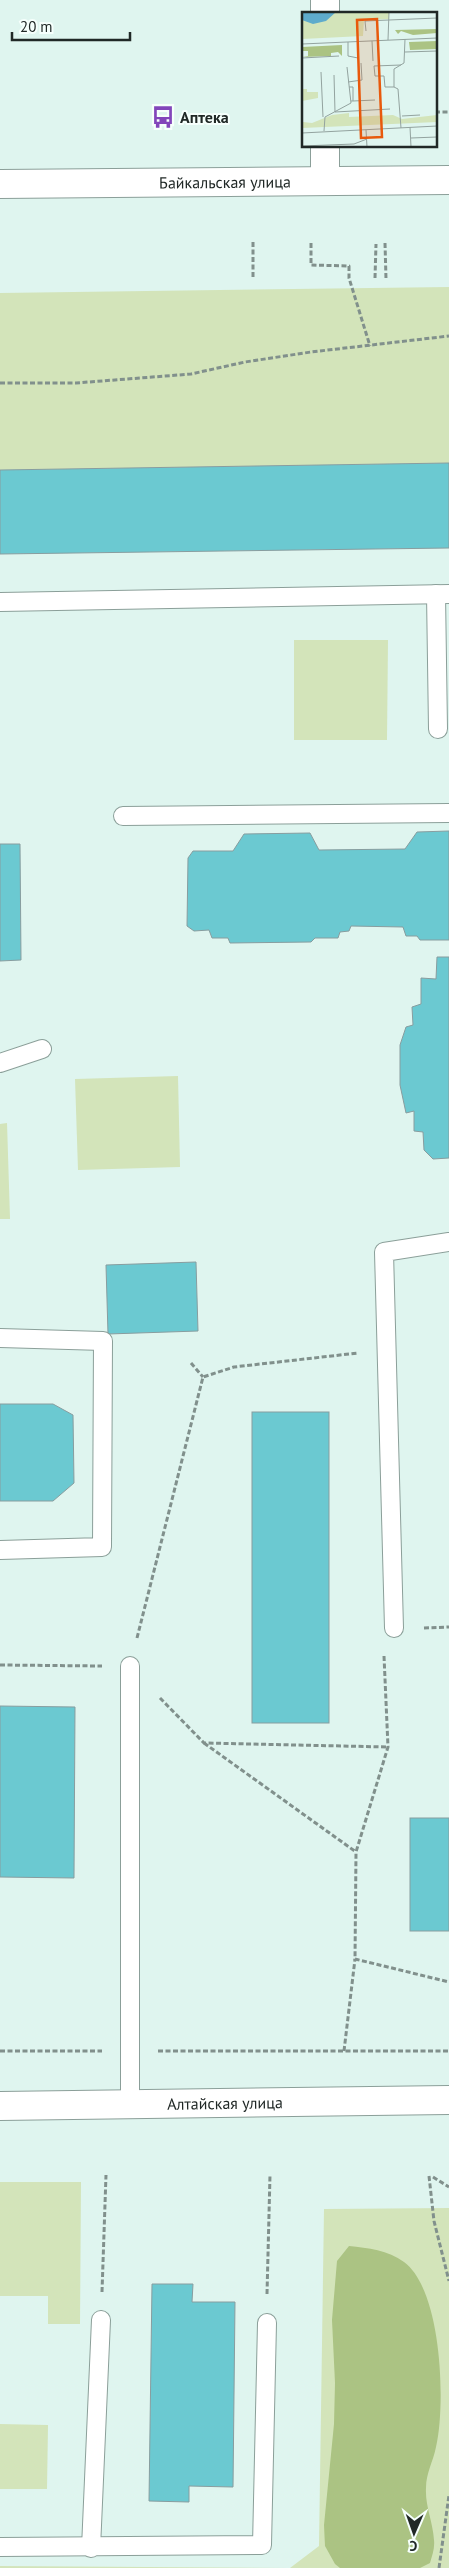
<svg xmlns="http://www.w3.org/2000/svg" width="449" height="2568" viewBox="0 0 449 2568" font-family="'PT Sans',sans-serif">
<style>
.green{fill:#d3e4ba}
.forest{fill:#abc383}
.building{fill:#6bc9d1;stroke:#889d9f}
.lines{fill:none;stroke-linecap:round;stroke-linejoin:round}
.service-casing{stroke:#8b9f99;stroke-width:20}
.tertiary-casing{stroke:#8b9f99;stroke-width:30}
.path{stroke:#81908c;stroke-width:3;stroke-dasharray:5 2.5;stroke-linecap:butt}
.service{stroke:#fff;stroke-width:18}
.tertiary{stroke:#fff;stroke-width:28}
.labels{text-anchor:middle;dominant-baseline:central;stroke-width:4;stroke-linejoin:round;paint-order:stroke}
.poi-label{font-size:16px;font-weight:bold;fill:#202826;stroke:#f6fffc;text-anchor:start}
.street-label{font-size:16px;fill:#202826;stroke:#f6fffc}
.inset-road{fill:none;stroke:#93a39f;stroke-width:1}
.view{fill:#e8590c;fill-opacity:0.15;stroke:#e8590c;stroke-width:2.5}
.inset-edge{fill:none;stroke:#202826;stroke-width:2.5}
</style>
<rect width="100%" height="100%" fill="#dff5ef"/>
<!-- green -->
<g class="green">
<path d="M449,287V463L0,470V293Z"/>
<path d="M294,640H388L387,740H294Z"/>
<path d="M178,1076L180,1167L78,1170L75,1079Z"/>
<path d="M7,1123L10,1219H0V1124Z"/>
<path d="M0,2182H81L80,2324H48V2296H0Z"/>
<path d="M449,2208V2568H0V2566L290,2568L319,2546L324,2209Z"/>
<path d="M0,2424L48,2425L47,2489H0Z"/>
</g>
<!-- forest -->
<path class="forest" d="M349,2246C368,2248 388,2250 404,2262C442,2290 446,2404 436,2447C433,2462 426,2473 426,2488C425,2506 433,2522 434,2540C435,2548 432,2556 430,2563L420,2568H340L335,2564L325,2546L324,2525L334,2424L335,2383L332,2320L337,2261Z"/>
<!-- building -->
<g class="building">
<path d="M449,463V548L0,554V470Z"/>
<path d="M449,831V940H420L417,936H406L403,927L351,926L349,931L340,932L338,938H315L311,942L230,943L228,938H212L209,930L194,931L187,926L188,858L193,851H233L244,834L310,833L319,850L405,849L417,832Z"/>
<path d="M0,844H20L21,960L0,961Z"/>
<path d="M437,957H449V1158L433,1159L424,1150L423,1132L414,1131V1111L406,1113L400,1085V1045L406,1027L413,1025L412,1007L421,1004V978L436,979Z"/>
<path d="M196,1262L198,1331L108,1334L106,1265Z"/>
<path d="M0,1404H53L73,1415L74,1483L53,1501H0Z"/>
<rect x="252" y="1412" width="77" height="311"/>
<path d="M0,1706L75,1707L74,1878L0,1877Z"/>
<rect x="410" y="1818" width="39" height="113"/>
<path d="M152,2284H193L192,2302H235L233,2487L189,2486V2502L149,2501Z"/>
</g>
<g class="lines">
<defs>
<g id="service">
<path d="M436,594L438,729"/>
<path d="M0,602L449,594"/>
<path d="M123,816L449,813"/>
<path d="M0,1063L42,1049"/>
<path d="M0,1338L103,1341L102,1547L0,1550"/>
<path d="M394,1628L384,1252L449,1242"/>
<path d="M130,1666V2104"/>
<path d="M0,2547L262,2545L267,2323"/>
<path d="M91,2548L101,2320"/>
</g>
<g id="tertiary">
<path d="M325,0V14"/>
<path d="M325,181V146"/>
<path id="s1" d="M0,184L449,180"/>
<path id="s2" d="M0,2106L449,2100"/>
</g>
</defs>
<!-- service casing -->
<use href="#service" class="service-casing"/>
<!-- tertiary casing -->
<use href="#tertiary" class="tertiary-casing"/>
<!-- path -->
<g class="path">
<path d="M435,112H449"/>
<path d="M311,243V265L349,266V278L370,346"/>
<path d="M385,243L386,279"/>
<path d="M253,277V242"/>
<path d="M375,278L376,244"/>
<path d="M0,383H76L191,374L245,362L311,352L449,336"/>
<path d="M191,1363L203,1377"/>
<path d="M424,1628L449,1627"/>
<path d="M137,1638L203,1377L234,1367L358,1353"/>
<path d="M384,1656L388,1747L356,1852L355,1959L449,1982"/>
<path d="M0,1665L102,1666"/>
<path d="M160,1698L204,1743L388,1747"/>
<path d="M204,1743L356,1852"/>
<path d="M0,2051H102"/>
<path d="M158,2051H449"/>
<path d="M344,2051L355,1959"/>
<path d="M429,2176L434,2221L449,2281"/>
<path d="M433,2177L449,2187"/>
<path d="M102,2292L106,2175"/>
<path d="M267,2294L270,2175"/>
<path d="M439,2568L449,2495"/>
</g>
<!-- service -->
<use href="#service" class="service"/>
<!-- tertiary -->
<use href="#tertiary" class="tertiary"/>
</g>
<!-- icons -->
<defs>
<symbol id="bus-bare" viewBox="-9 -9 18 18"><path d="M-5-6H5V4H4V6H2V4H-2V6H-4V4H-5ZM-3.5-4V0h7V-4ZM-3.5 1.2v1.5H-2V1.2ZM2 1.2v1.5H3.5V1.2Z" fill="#8245ba" stroke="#f6fffc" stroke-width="2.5" paint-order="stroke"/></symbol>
</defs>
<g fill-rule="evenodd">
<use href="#bus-bare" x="147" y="101" width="32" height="32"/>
</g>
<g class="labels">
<!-- poi labels -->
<g class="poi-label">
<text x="180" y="117">Аптека</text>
</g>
<!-- street labels -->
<g class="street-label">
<text stroke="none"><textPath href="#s1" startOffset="225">Байкальская улица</textPath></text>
<text stroke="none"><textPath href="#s2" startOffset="225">Алтайская улица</textPath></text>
</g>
</g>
<!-- overview -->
<g transform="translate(302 12)">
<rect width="135" height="135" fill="#dff5ef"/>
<path d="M0,0H87V7L62,8L61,24L0,27ZM0,77H5V80H16V86L0,89ZM47,101V105L91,103L100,107L135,103V110L0,116L1,110L10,111L30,103Z" fill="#d3e4ba"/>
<path d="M135,17V21L111,23L99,19L96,22L93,18ZM135,29V37L108,38L107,30ZM40,33V44L36,40L29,41V44L0,45L6,44V39H0V35Z" fill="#abc383"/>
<path d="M0,0H34L24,9L11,12L0,8Z" fill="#5eabcc"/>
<path class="inset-road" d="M64,19L63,9L135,6M86,28L87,0M70,29L71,49M46,30V44L56,46M0,32L135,26M103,40L135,39M0,46L37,44M99,53L72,54L73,64H82L83,75H92V57L102,51L103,27M19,60L21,105M32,63L33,100L88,97M46,70L60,68L59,51M47,75H51V89H49M92,75L96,77L99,116M51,89L73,88M100,104L118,103M108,115L109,135M64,118L65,135M22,119L23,105L49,91L45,55M0,121L135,114M109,126L135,125M0,134L52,132L65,127"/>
<path class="view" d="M75,7L80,125L59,126L55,8Z"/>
<rect width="135" height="135" class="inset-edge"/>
</g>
<!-- north arrow -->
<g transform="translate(414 2533) rotate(182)" stroke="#f6fffc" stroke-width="4" paint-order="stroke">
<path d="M0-4L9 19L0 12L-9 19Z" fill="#202826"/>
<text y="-8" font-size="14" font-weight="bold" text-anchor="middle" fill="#202826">С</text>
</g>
<!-- scale -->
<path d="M12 32v8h118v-8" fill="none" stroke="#202826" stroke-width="2.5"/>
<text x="20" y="32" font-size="15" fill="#202826" stroke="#f6fffc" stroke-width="4" paint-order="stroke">20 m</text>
</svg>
